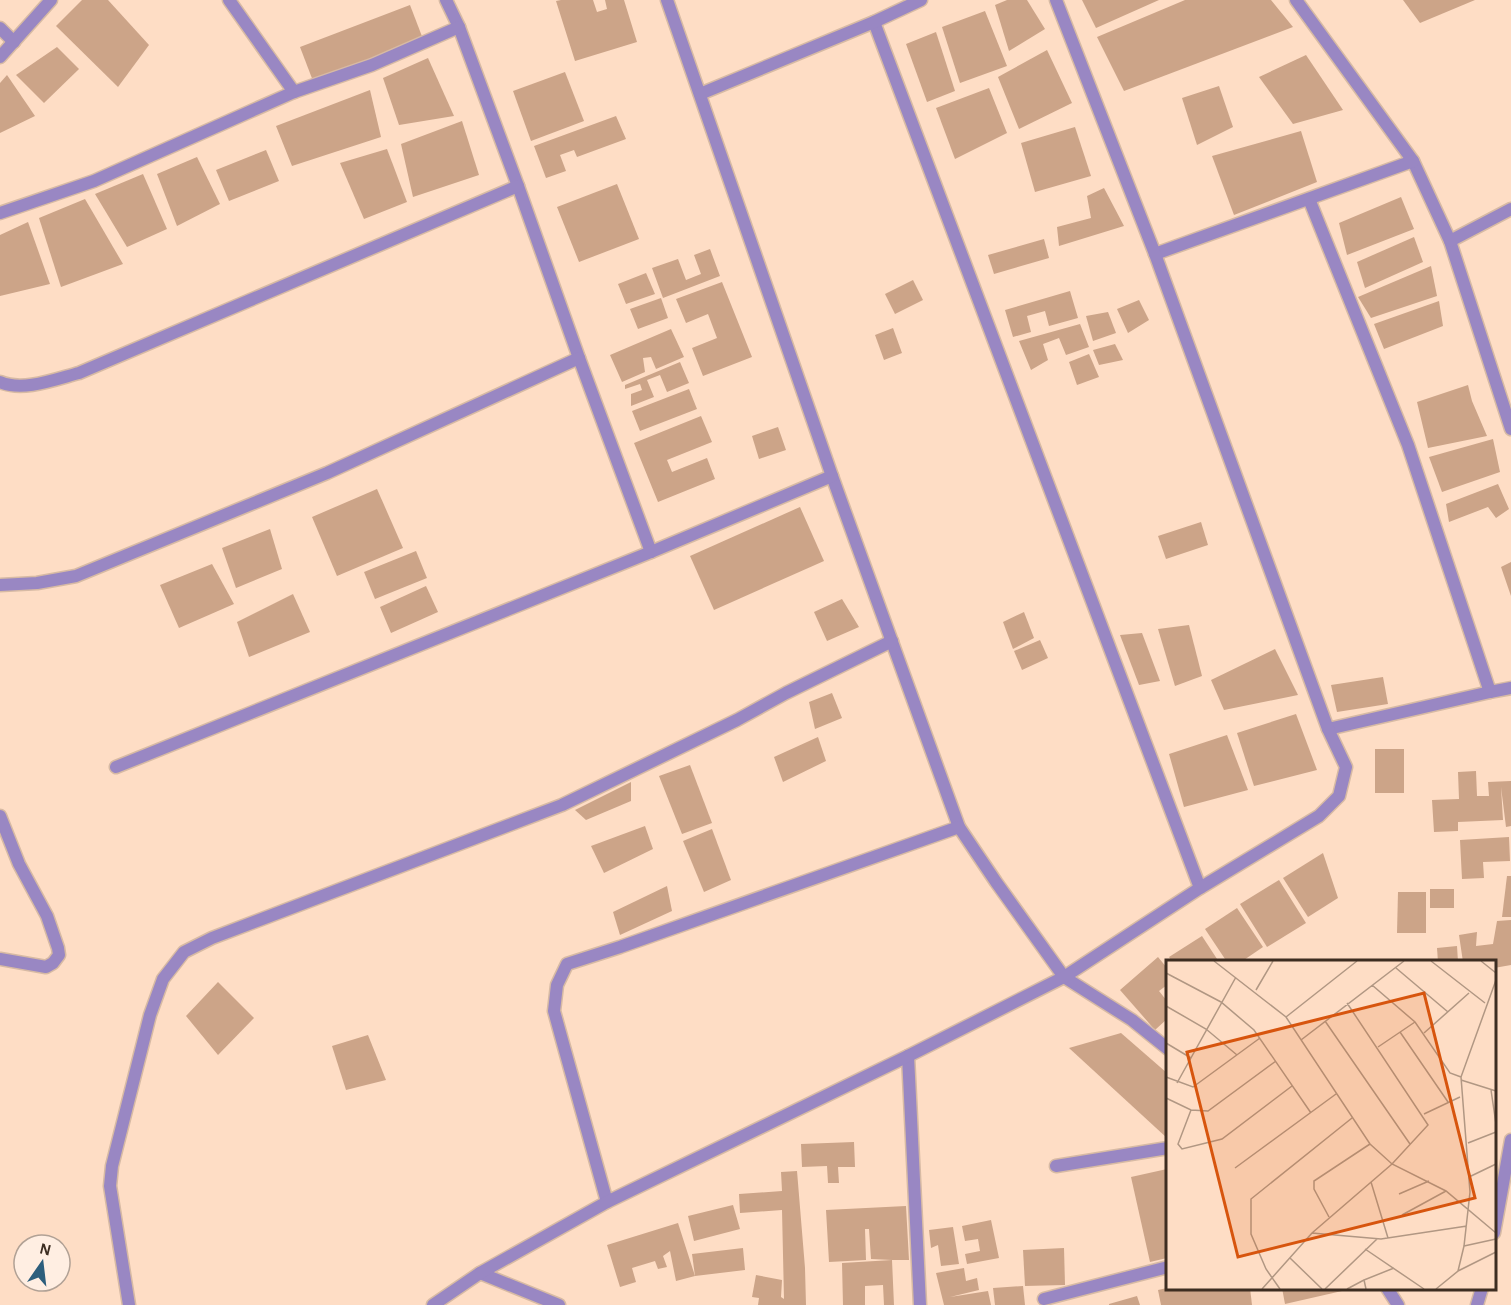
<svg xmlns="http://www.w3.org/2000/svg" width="1511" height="1305" viewBox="0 0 1511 1305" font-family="'Alegreya Sans',sans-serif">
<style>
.building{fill:#cca488}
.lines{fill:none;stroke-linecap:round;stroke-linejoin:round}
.lane-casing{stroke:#d7baa4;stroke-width:15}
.street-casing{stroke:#d7baa4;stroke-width:15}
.lane{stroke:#9987c3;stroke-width:12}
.street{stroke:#9987c3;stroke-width:12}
.inset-road{fill:none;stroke:#b19783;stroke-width:1.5}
.view{fill:#d7550e;fill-opacity:0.15;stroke:#d7550e;stroke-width:3}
.inset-edge{fill:none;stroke:#3d2d21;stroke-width:3}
</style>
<rect width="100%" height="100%" fill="#feddc5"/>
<!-- building -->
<g class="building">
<path d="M82,0H108L149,45L118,87L56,26Z"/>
<path d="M561,0H593L597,12L607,9L605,0H624L637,42L575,61L556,1Z"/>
<path d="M1007,0H1027L1045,29L1009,51L995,5Z"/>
<path d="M1082,0H1159L1096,28Z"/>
<path d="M1185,0H1271L1293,27L1124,91L1097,37Z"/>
<path d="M1403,0H1475L1420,23Z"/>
<path d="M410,5L423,39L313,81L300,47Z"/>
<path d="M985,11L1007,66L960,83L942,27Z"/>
<path d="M936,32L955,91L927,102L906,44Z"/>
<path d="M57,47L79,69L44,103L16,75Z"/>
<path d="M1047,50L1072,103L1019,129L998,77Z"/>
<path d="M1306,55L1343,110L1293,124L1259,77Z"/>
<path d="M428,58L454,116L399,125L383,78Z"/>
<path d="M565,72L584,121L531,141L513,91Z"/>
<path d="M7,75L35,116L0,133V83Z"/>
<path d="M1219,86L1233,127L1197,145L1182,98Z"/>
<path d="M989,88L1007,133L955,159L936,108Z"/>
<path d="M370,90L381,137L292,166L276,126Z"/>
<path d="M616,116L626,139L577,157L574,150L560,155L566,171L546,178L534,146Z"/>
<path d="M462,121L479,175L413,197L401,144Z"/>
<path d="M1075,127L1091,176L1035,192L1021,143Z"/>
<path d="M1301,131L1317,182L1234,215L1212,156Z"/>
<path d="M387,149L407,202L364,219L340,163Z"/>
<path d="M266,150L279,181L229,201L216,170Z"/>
<path d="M197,157L220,204L177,226L157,174Z"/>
<path d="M143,174L167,229L127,247L95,194Z"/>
<path d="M617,184L639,239L579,262L557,207Z"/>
<path d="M1104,188L1124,226L1059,246L1057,227L1091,218L1087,196Z"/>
<path d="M1401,197L1414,229L1347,255L1339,223Z"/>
<path d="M85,199L123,264L61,287L39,218Z"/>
<path d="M28,222L50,284L0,296V235Z"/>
<path d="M1414,237L1423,262L1365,288L1357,262Z"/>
<path d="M1044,239L1049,258L994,274L988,255Z"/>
<path d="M710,249L720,276L663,298L652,268L678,259L686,280L701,274L694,255Z"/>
<path d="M1431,266L1437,296L1371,318L1358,297Z"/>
<path d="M646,273L655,294L626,304L618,284Z"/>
<path d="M913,280L923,300L895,314L885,294Z"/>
<path d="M722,282L752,357L703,376L692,348L717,338L708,314L686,323L676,299Z"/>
<path d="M1070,291L1078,318L1049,326L1045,311L1027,316L1031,332L1013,337L1005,310Z"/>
<path d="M661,298L668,318L638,329L630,309Z"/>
<path d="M1139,300L1149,320L1128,333L1117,309Z"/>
<path d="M1439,301L1443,326L1384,349L1374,324Z"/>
<path d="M1108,312L1116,333L1093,341L1086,316Z"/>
<path d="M1080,324L1089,347L1066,355L1059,338L1043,344L1048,360L1031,370L1019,341Z"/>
<path d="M893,328L902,353L884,360L875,335Z"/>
<path d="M671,329L684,357L656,369L651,357L643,358L645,372L622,382L610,355Z"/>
<path d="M1115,344L1123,360L1099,365L1093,350Z"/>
<path d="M1089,354L1099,377L1077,385L1069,362Z"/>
<path d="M680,362L689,383L667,392L660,375L647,380L654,397L631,406V394L642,390L640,384L625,389V385Z"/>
<path d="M1468,385L1472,401L1487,436L1428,448L1417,402Z"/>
<path d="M689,389L697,409L640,431L632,411Z"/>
<path d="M701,416L712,442L667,460L672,472L707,458L715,479L658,502L634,443Z"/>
<path d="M778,427L786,450L759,459L752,436Z"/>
<path d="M1493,439L1500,472L1442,492L1429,457Z"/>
<path d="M1498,484L1509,509L1496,518L1488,507L1449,522L1446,504Z"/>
<path d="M377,489L403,548L337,576L312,517Z"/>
<path d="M800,507L824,561L714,610L690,556Z"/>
<path d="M1201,522L1208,545L1166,559L1158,536Z"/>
<path d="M270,529L282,569L236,588L222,548Z"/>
<path d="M416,551L427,578L375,599L364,572Z"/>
<path d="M1511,562V596L1501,567Z"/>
<path d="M212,564L234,604L179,628L160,585Z"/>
<path d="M426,586L438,612L391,633L380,607Z"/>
<path d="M293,594L310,632L249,657L237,622Z"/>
<path d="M842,599L859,627L827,641L814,612Z"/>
<path d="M1024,612L1034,638L1013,649L1003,622Z"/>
<path d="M1189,625L1202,676L1175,686L1158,629Z"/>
<path d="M1142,633L1160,681L1139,685L1120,635Z"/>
<path d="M1040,640L1048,658L1022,670L1014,651Z"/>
<path d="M1275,649L1298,695L1224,710L1211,680Z"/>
<path d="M1383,677L1388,704L1337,712L1331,685Z"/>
<path d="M832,693L842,718L815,729L809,702Z"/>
<path d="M1296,714L1317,770L1254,786L1237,733Z"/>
<path d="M1227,735L1248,790L1184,807L1169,754Z"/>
<path d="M818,737L826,761L783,782L774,757Z"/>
<rect x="1375" y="749" width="29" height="44"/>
<path d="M690,765L712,823L682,834L659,776Z"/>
<path d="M1476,771L1477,796H1489L1488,782L1511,781V826L1506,827L1501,787L1503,820L1458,822V831L1434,832L1432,800L1459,799L1458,772Z"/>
<path d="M631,782V801L586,820L575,810Z"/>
<path d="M645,826L653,849L604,873L591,846Z"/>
<path d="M712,829L731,880L704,892L683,841Z"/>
<path d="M1509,837L1510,861L1483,862L1484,878L1462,879L1460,840Z"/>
<path d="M1323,853L1338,898L1308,917L1283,878Z"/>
<path d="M1507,876H1511V917H1502Z"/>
<path d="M1279,880L1306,923L1267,947L1240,904Z"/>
<path d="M667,886L672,911L620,935L613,912Z"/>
<rect x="1430" y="889" width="24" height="19"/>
<path d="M1398,892H1426V933H1397Z"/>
<path d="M1237,908L1263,947L1241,962H1227L1205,929Z"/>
<path d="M1511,920V965L1494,968V962H1463L1459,935L1477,932L1476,946L1493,944L1497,921Z"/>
<path d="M1202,936L1219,962H1172L1169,957Z"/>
<path d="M1457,946L1458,962H1438L1437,948Z"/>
<path d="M1158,957L1167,968V985L1159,991L1167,1001V1019L1155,1030L1120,990Z"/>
<path d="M218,982L254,1018L218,1055L186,1016Z"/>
<path d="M1121,1033L1167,1073V1138L1069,1048Z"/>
<path d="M368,1035L386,1080L346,1090L332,1046Z"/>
<path d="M854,1142L855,1167H838L839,1183H828L827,1166L802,1167L801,1144Z"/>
<path d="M1167,1169V1258L1150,1262L1131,1177Z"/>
<path d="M797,1171L805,1268L806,1305H758L759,1298L752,1297L756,1275L782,1280L781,1297L784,1299L782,1210L740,1213L739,1194L782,1191L781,1172Z"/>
<path d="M733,1205L740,1229L694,1241L688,1216Z"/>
<path d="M906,1206L909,1260H892L894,1305H884L883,1285L865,1286V1305H843L842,1263L892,1260L871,1259L869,1229H865L866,1260L829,1262L826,1210Z"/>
<path d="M991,1220L999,1258L967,1264L965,1254L980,1251L978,1239L965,1241L962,1226Z"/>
<path d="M678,1223L695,1276L676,1281L670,1251L663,1256L667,1267L658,1269L655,1261L632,1268L636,1282L620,1287L607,1245Z"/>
<path d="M953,1227L959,1264L941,1266L938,1245L931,1248L929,1230Z"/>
<path d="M743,1248L745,1270L695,1276L692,1254Z"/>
<path d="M1064,1248L1065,1285L1025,1286L1023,1250Z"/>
<path d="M964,1268L966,1281L977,1278L979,1290L950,1297L988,1291L991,1305H944L936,1273Z"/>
<path d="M1023,1286L1025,1305H995L993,1288Z"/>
<path d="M1167,1288H1250L1252,1305H1161L1158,1290Z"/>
<path d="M1282,1288H1342V1291L1285,1304Z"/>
<path d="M1137,1296L1140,1305H1109V1304Z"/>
</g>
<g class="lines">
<defs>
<path id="lane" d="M0,816L19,864L47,916L58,948L59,955L53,963L46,967L0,959"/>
<g id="street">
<path d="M229,0L294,92"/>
<path d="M446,0L459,27L518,186L579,358L651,552"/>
<path d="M667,0L832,476L959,827L996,882L1064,977L1132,1020L1168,1049"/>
<path d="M1296,0L1413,161L1450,241L1511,429"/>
<path d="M874,22L1200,888"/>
<path d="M0,28L14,42"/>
<path d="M0,57L51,0"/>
<path d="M700,94L874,22L921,0"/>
<path d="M1309,199L1408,445L1490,692"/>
<path d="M0,213L94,181L294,92L372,65L459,27"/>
<path d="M1450,241L1511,209"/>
<path d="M1155,254L1413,161"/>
<path d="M0,382C23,392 56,379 79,373L518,186"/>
<path d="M0,585L37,583L76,576L327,473L579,358"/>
<path d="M1328,729L1490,692L1511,688"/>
<path d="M116,767L651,552L832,476"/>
<path d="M908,1056L920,1305"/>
<path d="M1056,1166L1168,1148"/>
<path d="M607,1202L554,1011L557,985L567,964L620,947L959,827"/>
<path d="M1494,1233L1511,1140"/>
<path d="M480,1273L559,1305"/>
<path d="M1387,1288L1398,1305"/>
<path d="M1044,1299L1168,1267"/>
<path d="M129,1305L110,1186L112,1166L150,1015L163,979L184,952L212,938L562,805L737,720L786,693L892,641"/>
<path d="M433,1305L480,1273L607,1202L908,1056L1064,977L1200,888L1319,816L1339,796L1346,767L1328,729L1155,254L1056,0"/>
<path d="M1477,1305L1482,1288"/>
</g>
</defs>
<!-- lane casing -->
<use href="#lane" class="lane-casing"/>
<!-- street casing -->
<use href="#street" class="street-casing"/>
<!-- lane -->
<use href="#lane" class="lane"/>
<!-- street -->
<use href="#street" class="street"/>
</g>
<!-- overview -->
<g transform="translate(1166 960)">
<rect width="330" height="330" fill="#feddc5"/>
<path class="inset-road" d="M48,1L120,57L204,184L226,204L280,231L330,273M265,1L319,43M315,1L330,13M230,8L282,52M0,13L55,42L88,70L145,153M206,25L249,62L284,113L295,117M90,30L107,1M0,46L40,69L71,95M120,57L191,1M159,61L244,184M234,72L282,142M258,73L303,33M135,80L238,1M0,83L25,98M212,87L249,62M0,117L27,127L94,78M295,120L330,131M11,123L70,17M325,130L330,164M0,138L25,150L42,151L110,101M25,150L12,184L16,189L56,179L126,126M258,154L294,137M302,183L330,172M69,208L170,134M303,217L330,204M205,222L222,278M233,234L263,221M236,255L280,231M163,257L148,229V221L204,184M146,273L215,279L301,266M298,286L330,279M199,289L258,329M124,298L156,329M292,311L330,292M96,329L146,273L226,204L262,165L181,43M114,329L100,309L85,274V239L186,158M159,329L211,279M181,329L198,320M200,329L198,320L228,308M270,329L292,311L298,286L304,232L295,117L330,20"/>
<path class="view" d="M258,33L309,238L72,297L21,92Z"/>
<rect width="330" height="330" class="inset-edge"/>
</g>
<!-- north arrow -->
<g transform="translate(42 1263) rotate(14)"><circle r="28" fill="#ffeee2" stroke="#b1a195" stroke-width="1.5"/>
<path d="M0-4.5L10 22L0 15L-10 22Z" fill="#2d5e7c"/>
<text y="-9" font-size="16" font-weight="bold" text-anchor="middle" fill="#3d2d21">N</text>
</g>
</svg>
